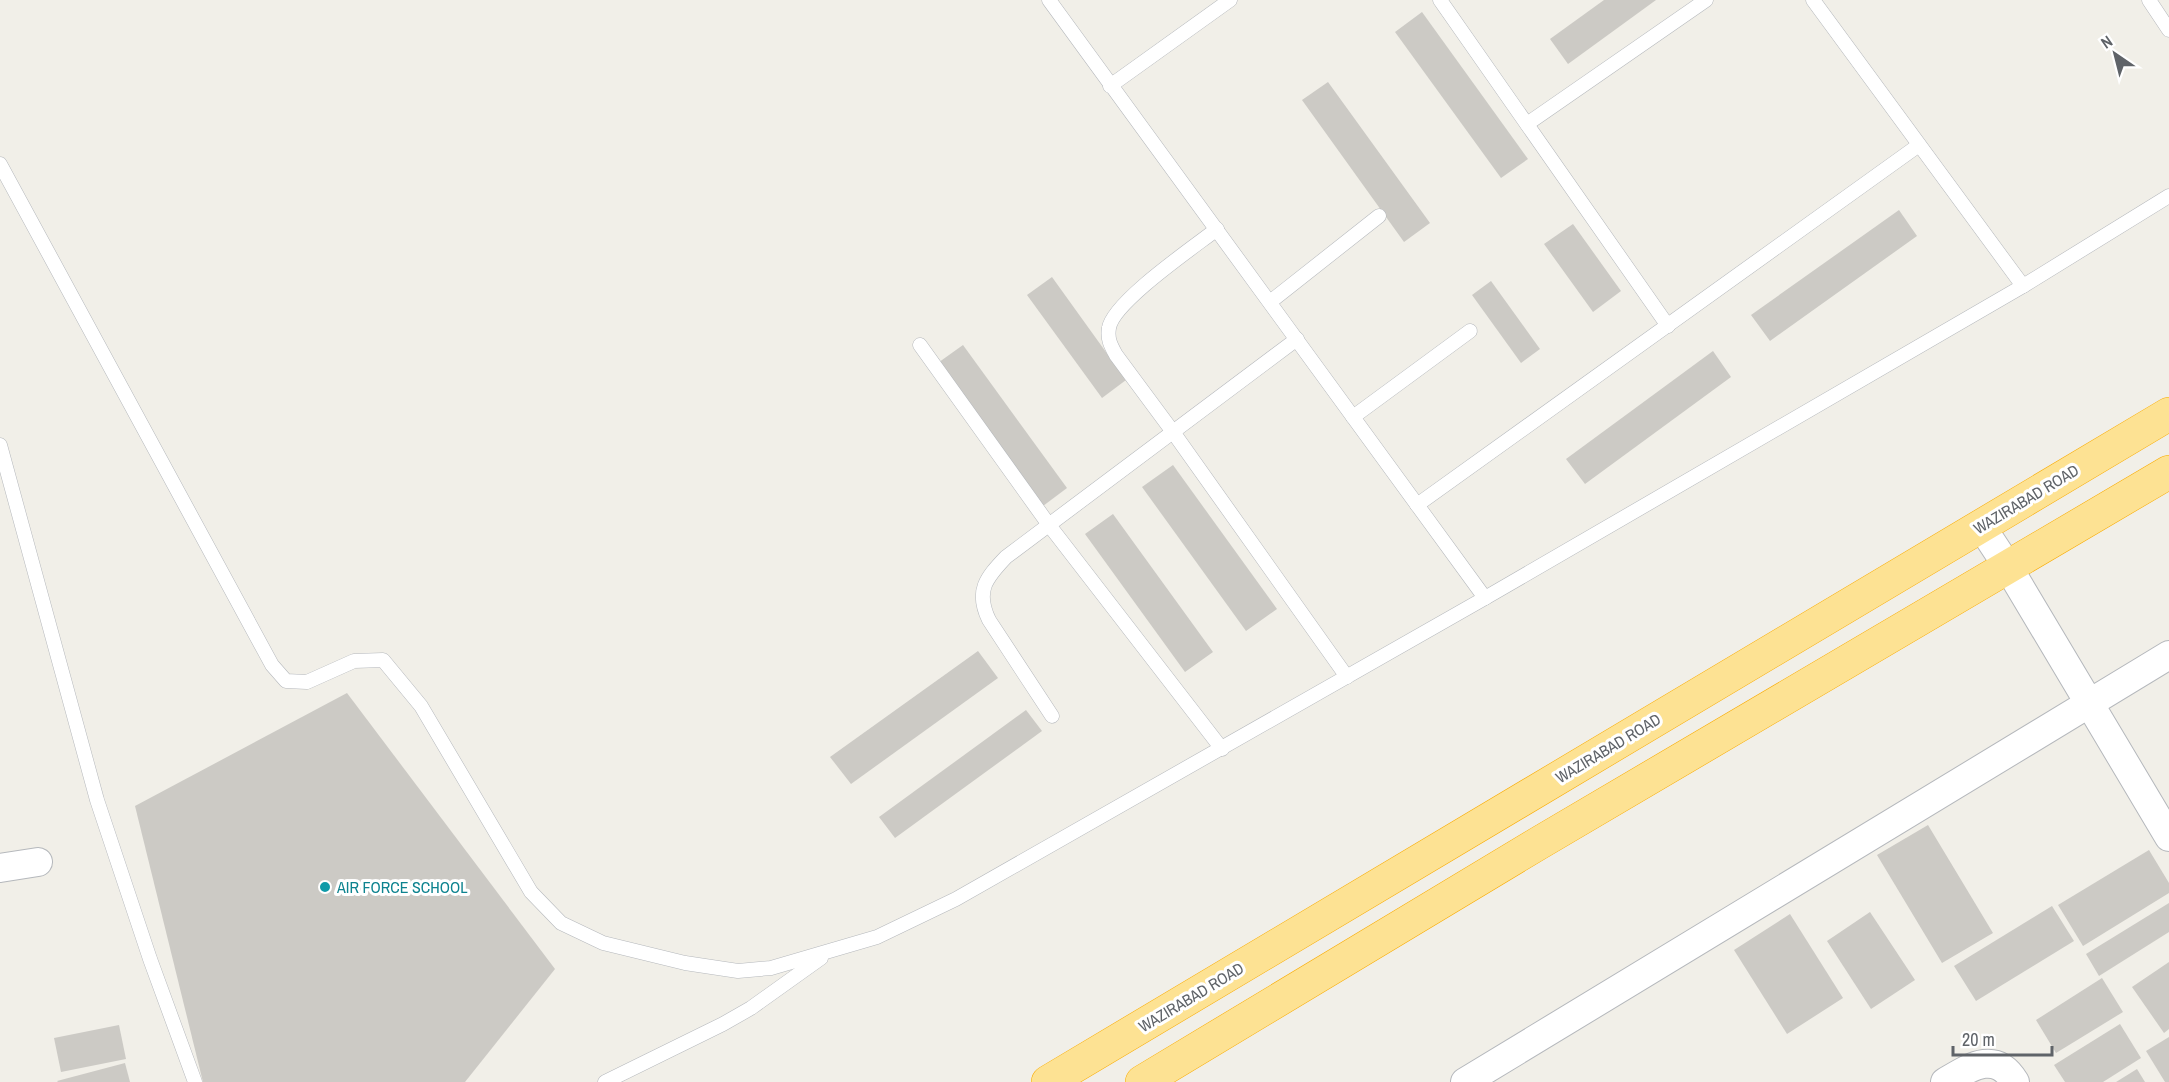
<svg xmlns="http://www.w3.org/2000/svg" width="2169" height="1082" viewBox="0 0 2169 1082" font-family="'Archivo Narrow',sans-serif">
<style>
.building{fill:#cccac5}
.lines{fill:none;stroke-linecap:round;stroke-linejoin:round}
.lane-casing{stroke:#b5b8bc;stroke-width:15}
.street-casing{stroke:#b5b8bc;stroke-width:30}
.highway-casing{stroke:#f9ab00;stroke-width:34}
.lane{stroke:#fff;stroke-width:14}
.street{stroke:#fff;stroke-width:28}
.highway{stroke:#fde293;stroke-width:33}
.culture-dot{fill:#0f9aa8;stroke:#fff;stroke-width:2}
.labels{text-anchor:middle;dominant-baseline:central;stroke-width:6;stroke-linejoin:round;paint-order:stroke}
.street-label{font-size:16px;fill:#5f6368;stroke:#fff}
.culture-label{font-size:16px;fill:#0d838f;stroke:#fff;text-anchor:start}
</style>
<rect width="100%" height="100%" fill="#f1efe8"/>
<!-- building -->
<g class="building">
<path d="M1604,0H1656L1568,64L1550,39Z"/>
<path d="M1422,12L1528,159L1501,178L1395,32Z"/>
<path d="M1328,82L1430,223L1404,242L1302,100Z"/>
<path d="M1899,210L1917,236L1770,341L1751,315Z"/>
<path d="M1573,224L1621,291L1593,312L1544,244Z"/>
<path d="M1052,277L1126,380L1102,398L1027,295Z"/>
<path d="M1491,281L1540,349L1521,363L1472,295Z"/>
<path d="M963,345L1067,488L1039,509L935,365Z"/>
<path d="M1713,351L1731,377L1585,484L1566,459Z"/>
<path d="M1173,465L1277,609L1246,631L1142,487Z"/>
<path d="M1113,514L1213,652L1185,672L1085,534Z"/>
<path d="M978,651L998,678L851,784L830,757Z"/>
<path d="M347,693L555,969L465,1082H203L135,806Z"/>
<path d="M1026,710L1042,731L895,838L879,817Z"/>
<path d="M1928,825L1993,933L1942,963L1877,855Z"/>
<path d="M2149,850L2169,883V893L2083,946L2058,905Z"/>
<path d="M2169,903V932L2099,976L2086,954Z"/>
<path d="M2052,906L2074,941L1976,1001L1954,966Z"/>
<path d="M1870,912L1915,980L1871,1009L1827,941Z"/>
<path d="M1790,914L1843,998L1787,1034L1734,950Z"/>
<path d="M2169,962V1029L2164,1033L2132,987Z"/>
<path d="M2102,978L2123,1012L2056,1053L2036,1020Z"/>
<path d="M2120,1024L2141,1058L2103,1082H2065L2054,1065Z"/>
<path d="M119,1025L126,1059L61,1072L54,1038Z"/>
<path d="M2169,1037V1082H2165L2146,1051Z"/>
<path d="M125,1063L130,1082H58L57,1081Z"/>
<path d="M2137,1069L2145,1082H2116Z"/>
</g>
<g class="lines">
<defs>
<g id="lane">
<path d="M1049,0L1485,598"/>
<path d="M1440,0L1668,326"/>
<path d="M1813,0L2023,286"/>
<path d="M2149,0L2169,30"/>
<path d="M1110,86L1230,0"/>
<path d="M1527,124L1706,0"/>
<path d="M0,164L272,665L286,681L307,682L354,661L383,660L421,706L531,892L561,923L603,943L685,963L738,971L771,968L877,937L956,899L1485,598L2023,286L2169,196"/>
<path d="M1217,229C1194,247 1113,302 1109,328C1107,339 1111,346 1116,355L1173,432L1347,677"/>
<path d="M1270,302L1379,216"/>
<path d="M920,345L1049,525L1222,749"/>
<path d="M1353,417L1470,331"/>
<path d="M0,445L97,800L150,959L195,1082"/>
<path d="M1417,505L1919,145"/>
<path d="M1052,716L989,620C975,591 986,578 1006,557L1297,339"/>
<path d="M605,1082L723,1024L751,1008L821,958"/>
</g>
<g id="street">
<path d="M1981,526L2008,567L2169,837"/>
<path d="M0,868L38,862"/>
<path d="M1465,1082L2169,655"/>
<path d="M1945,1082C1969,1068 1995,1049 2015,1082"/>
</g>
<g id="highway">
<path d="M1048,1082L2169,414"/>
<path d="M1142,1082L1539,843L2169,472"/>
</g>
</defs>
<!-- lane casing -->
<use href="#lane" class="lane-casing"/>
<!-- street casing -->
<use href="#street" class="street-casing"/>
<!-- highway casing -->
<use href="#highway" class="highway-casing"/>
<!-- lane -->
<use href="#lane" class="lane"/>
<!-- street -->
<use href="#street" class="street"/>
<!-- highway -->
<use href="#highway" class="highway"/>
</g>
<!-- markers -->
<circle class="culture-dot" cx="325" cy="887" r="6"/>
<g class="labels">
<!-- street labels -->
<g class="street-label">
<text transform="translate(2026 499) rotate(-31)">WAZIRABAD ROAD</text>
<text transform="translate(1608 748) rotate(-31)">WAZIRABAD ROAD</text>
<text transform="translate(1191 997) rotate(-31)">WAZIRABAD ROAD</text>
</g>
<!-- culture labels -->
<g class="culture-label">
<text x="337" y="887">AIR FORCE SCHOOL</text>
</g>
</g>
<!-- north arrow -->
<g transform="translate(2115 54) rotate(325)" stroke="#ffffff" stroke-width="4.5" paint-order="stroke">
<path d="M0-4.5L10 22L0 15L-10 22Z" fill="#5f6368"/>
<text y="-9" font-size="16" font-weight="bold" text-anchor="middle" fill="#5f6368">N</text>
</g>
<!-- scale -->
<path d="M1953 1046v9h99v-9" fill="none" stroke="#5f6368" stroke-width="3"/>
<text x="1962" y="1046" font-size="18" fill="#5f6368" stroke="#ffffff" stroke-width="4.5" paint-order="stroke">20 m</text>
</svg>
